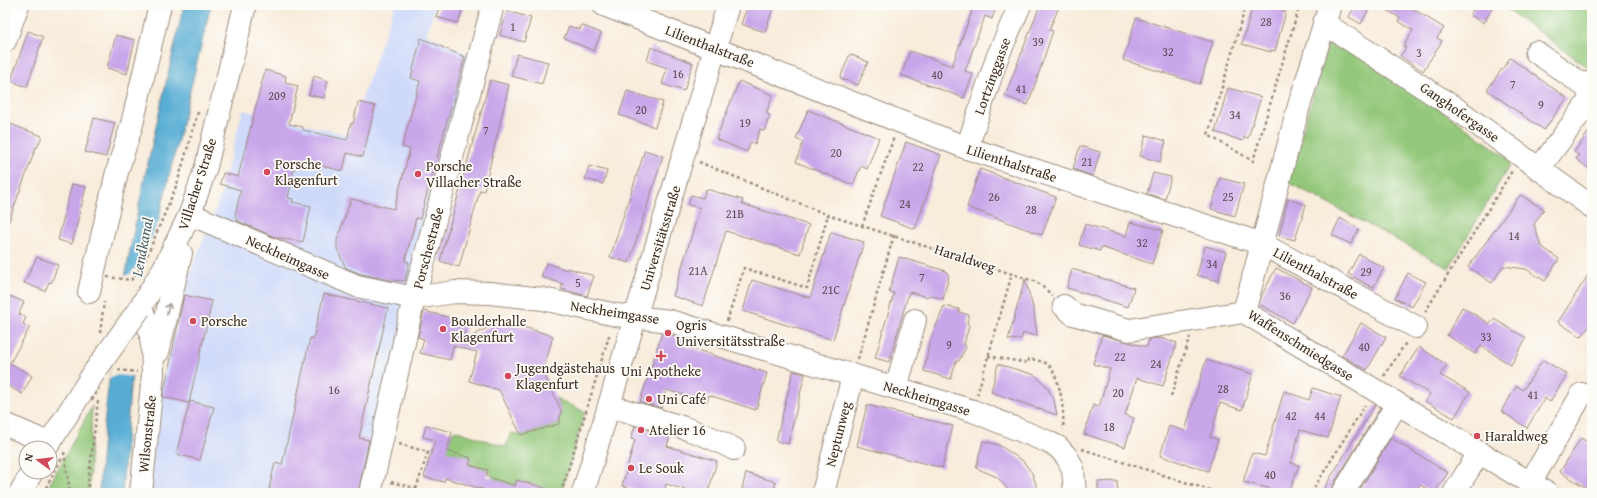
<svg xmlns="http://www.w3.org/2000/svg" width="1597" height="498" viewBox="0 0 1597 498" font-family="'Gentium Book Plus',serif">
<style>
.built{fill:#cfdafa}
.green{fill:#93c779;stroke:#67784c}
.water{fill:#58add4;stroke:#4a6c79}
.pier{fill:#f8ecdb}
.building{fill:#c9a6ea}
.lines{fill:none;stroke-linecap:round;stroke-linejoin:round}
.minor-casing{stroke:#9a8b7c;stroke-width:24}
.major-casing{stroke:#9a8b7c;stroke-width:24}
.path{stroke:#9a8b7c;stroke-width:2.5;stroke-dasharray:3 3;stroke-linecap:butt}
.minor{stroke:#fff;stroke-width:22}
.major{stroke:#fff;stroke-width:22}
.major-bridge-casing{stroke:#9a8b7c;stroke-width:24;stroke-linecap:butt}
.path-bridge{stroke:#9a8b7c;stroke-width:2.5;stroke-dasharray:3 3;stroke-linecap:butt}
.major-bridge{stroke:#fff;stroke-width:22}
.oneway{stroke:#a79f9a}
.poi-dot{fill:#d1495b;stroke:#fdfcf7;stroke-width:1.5}
.labels{text-anchor:middle;dominant-baseline:central;stroke-width:3.5;stroke-linejoin:round;paint-order:stroke}
.number-label{font-size:12px;fill:#5e4951}
.street-label{font-size:14px;fill:#3b2a1e;stroke:#fdfcf7}
.poi-label{font-size:14px;fill:#3b2a1e;stroke:#fdfcf7;text-anchor:start}
.water-label{font-size:15px;font-style:italic;fill:#475e67;stroke:#fdfcf7}
</style>
<rect width="100%" height="100%" fill="#fdfcf7"/>
<filter id="ink" filterUnits="userSpaceOnUse"><feTurbulence type="fractalNoise" baseFrequency=".025" numOctaves="2"/><feDisplacementMap in="SourceGraphic" scale="8" xChannelSelector="R" yChannelSelector="G"/><feConvolveMatrix kernelMatrix="1 2 1 2 8 2 1 2 1" color-interpolation-filters="sRGB"/></filter>
<filter id="wash" filterUnits="userSpaceOnUse"><feTurbulence type="fractalNoise" baseFrequency=".012" numOctaves="4" result="noise"/><feDisplacementMap in="SourceGraphic" scale="16" xChannelSelector="R" yChannelSelector="G"/><feGaussianBlur stdDeviation="0.9" result="paint"/><feColorMatrix in="noise" values="0 0 0 0 0 0 0 0 0 0 0 0 0 0 0 0 0 1.4 0 .05"/><feComposite in="paint" operator="in"/></filter>
<g filter="url(#wash)">
<rect width="100%" height="100%" fill="#f8ecdb"/>
<!-- built -->
<path class="built" d="M395,5H436L426,34L469,55L361,493H150L159,395L190,273L218,203L243,110L349,135Z"/>
<!-- green -->
<g class="green">
<path d="M1501,5H1592V64L1589,68Z"/>
<path d="M1332,31L1512,161L1449,268L1288,182Z"/>
<path d="M556,398L585,412L561,493H533L535,485L517,480L515,486L494,479L488,470L469,465L471,458L453,453L441,462L454,430L506,447L511,433L521,435L559,424L561,410Z"/>
<path d="M92,406L89,493H45Z"/>
</g>
<!-- water -->
<path class="water" d="M184,5H211L159,218L130,389L122,493H99C107,329 147,164 184,5Z"/>
<!-- pier -->
<path class="pier" d="M162,214L134,377L118,375L109,378L124,276L130,274L135,268L143,255Z"/>
<g id="blocks">
<!-- building -->
<g class="building">
<path d="M440,5H464L458,23L436,17Z"/>
<path d="M748,5H774L765,32L741,24Z"/>
<path d="M958,5H997L992,19L985,16L965,71L973,74L964,98L901,75L910,51L952,66L972,11Z"/>
<path d="M1040,5H1060L1049,30L1053,31L1028,105L1005,96Z"/>
<path d="M1253,5H1284L1282,11L1286,12L1275,51L1271,50V52L1242,44Z"/>
<path d="M1355,5H1371L1361,24L1349,17Z"/>
<path d="M1379,5H1407L1444,28L1437,38L1442,41L1423,71L1400,56L1406,48L1403,46L1413,30L1398,21L1400,18Z"/>
<path d="M1476,5H1486L1492,8L1484,23L1470,15Z"/>
<path d="M507,11L531,18L524,42L500,35Z"/>
<path d="M1136,18L1213,42L1200,84L1123,60Z"/>
<path d="M581,25L601,33L594,51L564,38L569,26L580,30Z"/>
<path d="M28,31L43,37L27,87L11,81Z"/>
<path d="M116,35L135,40L127,74L107,68Z"/>
<path d="M421,38L465,57L420,219L416,218L405,261L409,262L405,281L391,280L361,274L346,268L337,249V240L351,199L394,209L410,149L402,147L420,81L411,78Z"/>
<path d="M651,47L693,63L684,91L662,84L667,68L647,61Z"/>
<path d="M517,54L548,62L542,84L511,76Z"/>
<path d="M850,54L868,62L858,85L840,78Z"/>
<path d="M1510,58L1567,98L1544,130L1487,90Z"/>
<path d="M265,70L286,76L285,83L298,86L289,124L303,127V130L347,140L351,123L353,124L358,102L375,106L363,157L347,153L343,171L296,160L288,198L293,199L292,202L311,206L303,242L275,237L238,221L235,215L241,190L220,184L223,173L238,177Z"/>
<path d="M314,76L328,81L324,98L309,95Z"/>
<path d="M490,80L509,85L484,191L480,190L459,267L440,261Z"/>
<path d="M739,81L773,95L766,113L770,115L764,131L760,129L755,144L751,142L747,152L716,139Z"/>
<path d="M1228,88L1261,97L1248,138L1244,137L1243,141L1215,132Z"/>
<path d="M627,91L663,102L655,127L619,115Z"/>
<path d="M808,110L879,138L867,169L861,166L853,185L796,162L803,142L796,139Z"/>
<path d="M94,118L115,123L106,157L85,152Z"/>
<path d="M5,122L42,136L37,148L36,147L6,229Z"/>
<path d="M1592,127V171L1576,159L1579,155L1574,152Z"/>
<path d="M1146,135L1166,141L1160,162L1140,156Z"/>
<path d="M906,142L941,155L915,229L880,216Z"/>
<path d="M1080,146L1100,152L1093,176L1073,169Z"/>
<path d="M645,150L663,156L629,263L610,257Z"/>
<path d="M589,166L607,171L603,184L585,179Z"/>
<path d="M980,169L1056,197L1042,235L967,207Z"/>
<path d="M1153,173L1171,177L1165,199L1147,194Z"/>
<path d="M1220,178L1244,184L1235,216L1211,209Z"/>
<path d="M72,184L86,187L72,244L58,240Z"/>
<path d="M706,189L743,200L742,204L809,225L800,254L726,231L703,306L673,296L700,208L688,205L691,195L703,198Z"/>
<path d="M1520,195L1544,209L1534,224L1541,246L1559,259L1545,281L1526,269L1503,266L1492,283L1468,267Z"/>
<path d="M1288,199L1306,205L1295,240L1279,236Z"/>
<path d="M1340,218L1359,229L1351,244L1332,235Z"/>
<path d="M1130,222L1163,230L1152,264L1101,247L1100,251L1079,245L1085,224L1126,236Z"/>
<path d="M831,232L864,242L833,340L743,311L752,280L810,298Z"/>
<path d="M1205,246L1226,252L1218,281L1197,275Z"/>
<path d="M1359,254L1384,268L1373,288L1348,274Z"/>
<path d="M37,257L58,265L51,283L49,282L45,291L24,283Z"/>
<path d="M899,257L946,271L949,276L943,299L930,295L927,297L909,292L889,362L875,358L894,293L889,292Z"/>
<path d="M546,263L567,270L568,268L594,276L587,296L561,289L563,284L541,277Z"/>
<path d="M1276,268L1312,287L1293,323L1259,304L1262,295Z"/>
<path d="M1072,269L1134,288L1128,307L1067,288Z"/>
<path d="M1592,269V323L1581,337L1558,322Z"/>
<path d="M1408,273L1426,282L1412,307L1395,298Z"/>
<path d="M1025,279L1034,311L1037,336L1023,333L1021,339L1008,340Z"/>
<path d="M5,294L24,302L19,314L26,317L23,324L30,327L10,363L32,376L22,394L5,384Z"/>
<path d="M324,294L388,308L359,438L369,440L358,493H268L275,463L282,465L310,338L313,339Z"/>
<path d="M184,295L212,301L189,403L163,397Z"/>
<path d="M944,306L959,309V312L969,315L967,322L969,326L964,344L966,347L959,361H956L951,379L924,371L929,344Z"/>
<path d="M1462,307L1490,324L1494,319L1526,338L1511,365L1481,346L1475,354L1447,335Z"/>
<path d="M424,311L467,322L463,342L500,320L553,336L543,371L561,410L559,424L521,435L499,390L469,381L477,352L453,346L450,360L420,353L424,339L418,337Z"/>
<path d="M1361,323L1386,337L1367,370L1342,356Z"/>
<path d="M662,333L687,339L685,346L767,373L756,410L709,395L707,402L666,390L661,408L640,402Z"/>
<path d="M1102,335L1147,347L1149,339L1160,338L1177,343L1163,386L1137,378L1125,415L1134,418L1125,447L1084,434L1093,405L1099,407L1110,369L1093,364Z"/>
<path d="M1419,347L1447,365L1440,375L1470,392L1454,418L1425,401L1430,394L1400,376Z"/>
<path d="M1206,360L1253,374L1242,410L1220,403L1210,437L1218,439L1208,471L1160,456L1169,426L1185,431Z"/>
<path d="M1543,360L1567,374L1550,402L1545,398L1527,428L1501,411L1517,386L1523,390Z"/>
<path d="M998,364L1035,375L1047,387L1054,400L1057,415L991,392Z"/>
<path d="M793,371L805,374L788,444L776,441Z"/>
<path d="M1313,388L1341,397L1328,438L1300,430L1291,463L1299,465L1289,493L1243,482L1252,453L1265,456L1284,391L1309,400Z"/>
<path d="M190,401L214,407L200,460L176,454Z"/>
<path d="M867,405L953,426L942,468L857,446Z"/>
<path d="M1375,405L1380,408L1332,487L1331,493H1321Z"/>
<path d="M426,425L452,432L447,451L471,458L469,465L488,470L486,476L515,486L517,480L552,490L551,493H495L445,478L444,482L424,477L435,440L423,437Z"/>
<path d="M635,426L670,436L667,446L717,461L708,493H695L666,484L664,493H643L622,486L635,440L631,439Z"/>
<path d="M1391,438L1448,473L1434,493L1420,485L1414,493H1358Z"/>
<path d="M1581,438L1592,445V491L1560,472Z"/>
<path d="M983,441L999,445L1023,461L1032,473L1039,493H1011L997,477L976,468Z"/>
<path d="M746,473L776,482L773,493H741Z"/>
<path d="M1117,481L1118,493H1098V482Z"/>
</g>
</g>
</g>
<g filter="url(#ink)">
<use href="#blocks" fill-opacity="0" stroke="#9a8b7c" stroke-width="1"/>
<g class="lines">
<defs>
<g id="minor">
<path d="M604,5L967,148L1262,244L1416,327"/>
<path d="M1324,23L1455,108L1592,207"/>
<path d="M5,41L18,5"/>
<path d="M1536,52L1592,91"/>
<path d="M967,148L997,58L1020,5"/>
<path d="M1539,169L1589,101L1588,83"/>
<path d="M190,214L357,286L414,298L455,292L490,293L543,299L616,315L670,321L973,411L1046,441L1058,447L1067,457L1073,469L1075,493"/>
<path d="M89,292L117,172L132,124L160,5"/>
<path d="M1064,306L1073,314L1129,330L1244,312"/>
<path d="M1244,312L1547,493"/>
<path d="M1244,312L1298,109L1330,5"/>
<path d="M896,388L915,320"/>
<path d="M610,406C651,419 696,428 734,449"/>
<path d="M5,424L48,443"/>
<path d="M1530,483L1582,394"/>
<path d="M141,493L153,374"/>
<path d="M370,493L414,298L493,5"/>
<path d="M583,493L728,5"/>
<path d="M823,493L853,376"/>
<path d="M1343,493L1397,404"/>
<path d="M1454,493L1479,453"/>
</g>
<g id="major">
<path d="M158,352L181,253"/>
<path d="M153,374C152,348 154,331 140,308L164,268L190,214L206,167L245,5"/>
<path d="M46,448L95,371"/>
<path d="M20,493L32,472"/>
</g>
</defs>
<!-- minor casing -->
<use href="#minor" class="minor-casing"/>
<!-- major casing -->
<use href="#major" class="major-casing"/>
<!-- path -->
<g class="path">
<path d="M1246,5L1208,135L1253,161L1298,11L1292,5"/>
<path d="M699,162L828,215L1037,282L1052,295"/>
<path d="M177,184L198,112L201,113"/>
<path d="M862,226L894,137"/>
<path d="M1425,312L1512,171"/>
<path d="M727,321L744,268L807,288L828,215"/>
<path d="M100,333L104,302"/>
<path d="M988,356L1028,363L1029,359C1035,360 1043,361 1047,364C1060,372 1065,415 1063,429"/>
<path d="M858,359L894,235"/>
<path d="M118,370L137,372"/>
<path d="M1384,376L1407,341"/>
<path d="M977,395L1012,274"/>
<path d="M1171,396L1190,337"/>
<path d="M399,444L428,452L416,489"/>
<path d="M1082,449L1219,493"/>
<path d="M64,452L70,493"/>
<path d="M391,482L419,489"/>
<path d="M43,493L62,458"/>
<path d="M87,493L98,401"/>
<path d="M561,493L610,333"/>
<path d="M1311,493L1365,405"/>
</g>
<!-- minor -->
<use href="#minor" class="minor"/>
<!-- major -->
<use href="#major" class="major"/>
<defs>
<path id="major-bridge" d="M95,371L140,308"/>
</defs>
<!-- major-bridge casing -->
<use href="#major-bridge" class="major-bridge-casing"/>
<!-- path-bridge -->
<g class="path-bridge">
<path d="M107,277L131,280L144,263L177,184"/>
<path d="M92,400L99,388"/>
</g>
<!-- major-bridge -->
<use href="#major-bridge" class="major-bridge"/>
</g>
<!-- one-way arrows -->
<defs><path id="oneway-shaft" d="M-6 0H5M1.5-3L5.5 0L1.5 3" fill="none" stroke-width="1.6" stroke-linecap="round" stroke-linejoin="round"/></defs>
<use class="oneway" href="#oneway-shaft" transform="translate(168 309) rotate(-77)"/>
</g>
<!-- markers -->
<g class="poi-dot">
<circle cx="267" cy="172" r="4"/>
<circle cx="418" cy="174" r="4"/>
<circle cx="193" cy="321" r="4"/>
<circle cx="443" cy="329" r="4"/>
<circle cx="668" cy="333" r="4"/>
<path d="M659 350h4v4h4v4h-4v4h-4v-4h-4v-4h4z"/>
<circle cx="508" cy="376" r="4"/>
<circle cx="649" cy="399" r="4"/>
<circle cx="641" cy="430" r="4"/>
<circle cx="1477" cy="436" r="4"/>
<circle cx="631" cy="468" r="4"/>
</g>
<g class="labels">
<!-- number labels -->
<g class="number-label">
<text x="1266" y="21">28</text>
<text x="513" y="26">1</text>
<text x="1038" y="41">39</text>
<text x="1168" y="51">32</text>
<text x="1419" y="52">3</text>
<text x="678" y="73">16</text>
<text x="937" y="74">40</text>
<text x="1513" y="84">7</text>
<text x="1021" y="88">41</text>
<text x="277" y="95">209</text>
<text x="1541" y="104">9</text>
<text x="641" y="109">20</text>
<text x="1235" y="114">34</text>
<text x="745" y="122">19</text>
<text x="486" y="130">7</text>
<text x="836" y="152">20</text>
<text x="1087" y="161">21</text>
<text x="918" y="166">22</text>
<text x="994" y="196">26</text>
<text x="1228" y="196">25</text>
<text x="905" y="203">24</text>
<text x="1031" y="209">28</text>
<text x="735" y="213">21B</text>
<text x="1514" y="235">14</text>
<text x="1142" y="242">32</text>
<text x="1212" y="263">34</text>
<text x="698" y="270">21A</text>
<text x="1366" y="271">29</text>
<text x="922" y="277">7</text>
<text x="578" y="282">5</text>
<text x="831" y="289">21C</text>
<text x="1285" y="295">36</text>
<text x="1486" y="336">33</text>
<text x="949" y="344">9</text>
<text x="1364" y="346">40</text>
<text x="1120" y="356">22</text>
<text x="1156" y="363">24</text>
<text x="1223" y="388">28</text>
<text x="334" y="389">16</text>
<text x="1118" y="392">20</text>
<text x="1533" y="394">41</text>
<text x="1291" y="415">42</text>
<text x="1320" y="415">44</text>
<text x="1109" y="426">18</text>
<text x="1270" y="474">40</text>
</g>
<!-- street labels -->
<g class="street-label">
<text transform="translate(710 46) rotate(21)">Lilienthalstraße</text>
<text transform="translate(992 76) rotate(-70)">Lortzinggasse</text>
<text transform="translate(1460 112) rotate(35)">Ganghofergasse</text>
<text transform="translate(1012 163) rotate(18)">Lilienthalstraße</text>
<text transform="translate(197 184) rotate(-72)">Villacher Straße</text>
<text transform="translate(660 238) rotate(-73)">Universitätsstraße</text>
<text transform="translate(428 248) rotate(-75)">Porschestraße</text>
<text transform="translate(288 257) rotate(24)">Neckheimgasse</text>
<text transform="translate(965 258) rotate(18)">Haraldweg</text>
<text transform="translate(1316 273) rotate(28)">Lilienthalstraße</text>
<text transform="translate(615 312) rotate(9)">Neckheimgasse</text>
<text transform="translate(1301 345) rotate(32)">Waffenschmiedgasse</text>
<text transform="translate(927 398) rotate(17)">Neckheimgasse</text>
<text transform="translate(147 434) rotate(-84)">Wilsonstraße</text>
<text transform="translate(838 434) rotate(-76)">Neptunweg</text>
</g>
<!-- poi labels -->
<g class="poi-label">
<text x="275" y="164">Porsche<tspan x="275" dy="16">Klagenfurt</tspan></text>
<text x="426" y="166">Porsche<tspan x="426" dy="16">Villacher Straße</tspan></text>
<text x="201" y="321">Porsche</text>
<text x="451" y="321">Boulderhalle<tspan x="451" dy="16">Klagenfurt</tspan></text>
<text x="676" y="325">Ogris<tspan x="676" dy="16">Universitätsstraße</tspan></text>
<text x="516" y="368">Jugendgästehaus<tspan x="516" dy="16">Klagenfurt</tspan></text>
<text x="661" y="371" text-anchor="middle">Uni Apotheke</text>
<text x="657" y="399">Uni Café</text>
<text x="649" y="430">Atelier 16</text>
<text x="1485" y="436">Haraldweg</text>
<text x="639" y="468">Le Souk</text>
</g>
<!-- water labels -->
<g class="water-label">
<text transform="translate(142 247) rotate(-79)">Lendkanal</text>
</g>
</g>
<!-- margin -->
<rect width="1597" height="498" fill="none" stroke="#fdfcf7" stroke-width="20"/>
<!-- north arrow -->
<g transform="translate(38 460) rotate(285)"><circle r="19" fill="#fdfcf7" stroke="#afa8a0"/>
<path d="M0-3L7 15L0 10L-7 15Z" fill="#d1495b"/>
<text y="-6" font-size="11" font-weight="bold" text-anchor="middle" fill="#3b2a1e">N</text>
</g>
</svg>
